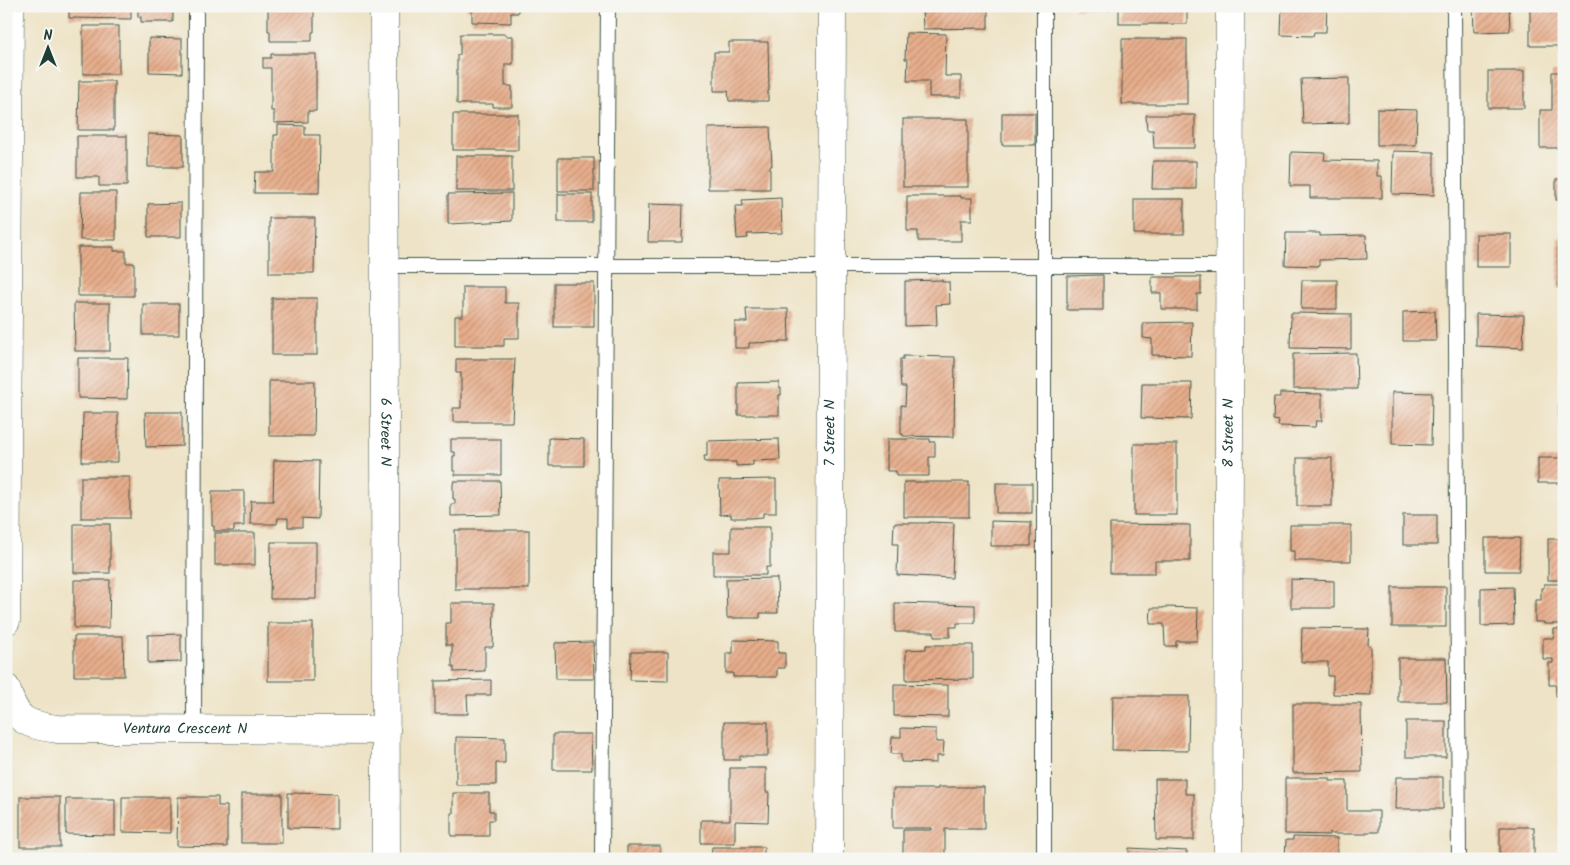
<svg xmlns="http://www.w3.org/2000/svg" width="1570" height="865" viewBox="0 0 1570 865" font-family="Kalam,sans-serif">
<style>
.building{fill:url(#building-hatch)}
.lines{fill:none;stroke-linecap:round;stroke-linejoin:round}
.lane-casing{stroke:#3e564a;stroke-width:16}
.street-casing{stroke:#3e564a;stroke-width:29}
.lane{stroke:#fff;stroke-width:14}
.street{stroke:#fff;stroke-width:28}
.labels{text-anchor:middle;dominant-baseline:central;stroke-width:4;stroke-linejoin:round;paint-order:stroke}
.street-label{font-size:15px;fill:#1f3d34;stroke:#f6f6f2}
</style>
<defs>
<pattern id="building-hatch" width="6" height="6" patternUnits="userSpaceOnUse" patternTransform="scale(1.25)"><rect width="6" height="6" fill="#e8ae8c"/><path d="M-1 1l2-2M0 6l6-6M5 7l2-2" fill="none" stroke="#bb8f73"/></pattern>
</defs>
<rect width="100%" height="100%" fill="#f6f6f2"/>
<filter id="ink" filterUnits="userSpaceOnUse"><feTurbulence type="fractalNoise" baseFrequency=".02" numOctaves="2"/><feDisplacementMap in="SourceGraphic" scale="10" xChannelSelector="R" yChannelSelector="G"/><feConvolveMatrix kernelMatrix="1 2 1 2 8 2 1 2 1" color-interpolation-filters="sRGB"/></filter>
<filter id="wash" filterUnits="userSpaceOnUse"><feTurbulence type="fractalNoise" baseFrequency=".0096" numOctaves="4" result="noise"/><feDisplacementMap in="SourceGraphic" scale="20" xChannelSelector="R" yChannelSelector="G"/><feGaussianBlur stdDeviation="1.12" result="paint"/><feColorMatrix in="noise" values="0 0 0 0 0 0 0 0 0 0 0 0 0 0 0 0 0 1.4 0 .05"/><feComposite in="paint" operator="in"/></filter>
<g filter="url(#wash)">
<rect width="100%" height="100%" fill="#eee3c6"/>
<g id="blocks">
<!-- building -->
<g class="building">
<path d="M69,6H131V19L69,18Z"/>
<path d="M141,6H173V22H141V17H138V7Z"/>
<path d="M268,6H314V32H312V41H270V31H268Z"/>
<path d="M467,6H518V13H511V23L472,22V10H467Z"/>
<path d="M927,6H988V28L923,29L922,8H927Z"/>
<rect x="1075" y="6" width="35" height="4"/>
<rect x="1119" y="6" width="68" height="18"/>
<path d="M1282,6H1327L1326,32H1314L1313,36L1281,35Z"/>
<path d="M1473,6H1509L1510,31L1474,32Z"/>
<path d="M1530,6H1564V53H1559V46H1530Z"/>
<rect x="83" y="26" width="36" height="48"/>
<path d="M906,33L946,34L945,76H961V97H929V81H907L908,59H905Z"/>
<path d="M460,34H505V36H513V64H505V86H512V107H493V104H457V55H460Z"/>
<path d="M149,38L182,39V73L149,72Z"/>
<rect x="1122" y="39" width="65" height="65"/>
<path d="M729,42H768L769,91H768V101H729L728,91H714V52H729Z"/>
<path d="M271,54H316V111H308V122L274,123V111H271V68H263V58H271Z"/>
<rect x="1488" y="71" width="36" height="37"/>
<path d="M1552,72H1564V148H1540V110H1552Z"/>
<path d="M1349,78V123L1303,124L1301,79Z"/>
<path d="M79,81H114V130H78Z"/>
<path d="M1377,109L1417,110L1416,145H1377Z"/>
<rect x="1002" y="113" width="33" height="32"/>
<rect x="453" y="114" width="65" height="36"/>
<path d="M1146,115H1195V148H1154L1153,130H1147Z"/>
<rect x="903" y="119" width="65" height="68"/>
<path d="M278,125L305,126V135H320L319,193H254L255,172H274V135H278Z"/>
<path d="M770,127L772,166H770V189H708V128Z"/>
<path d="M148,134L183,135V167H148Z"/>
<path d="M77,136H127V186H99V177H77Z"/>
<path d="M1393,151L1434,152V195L1392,194Z"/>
<path d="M1291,152L1325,153L1324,160L1377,161V176H1382V198H1310V186H1290Z"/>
<rect x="456" y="156" width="56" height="35"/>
<rect x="558" y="158" width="36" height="33"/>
<path d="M1153,161H1196V189H1152Z"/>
<rect x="1556" y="179" width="8" height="21"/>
<path d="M81,192H116V240H80Z"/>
<path d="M512,193V221L448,224V194Z"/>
<rect x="558" y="194" width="34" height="28"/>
<path d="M907,196H961V198H972V220H961V241H918V231H907Z"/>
<path d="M781,198L782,233L747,234L748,238L737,239L735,206H743L742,200Z"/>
<rect x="1134" y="199" width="50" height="35"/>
<path d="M181,203V237H148V204Z"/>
<path d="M649,204L683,205L682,242H648Z"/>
<path d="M269,218H315L314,273H269Z"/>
<path d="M1286,233H1320V236L1366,235L1367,259L1319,260V266L1285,265Z"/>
<rect x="1476" y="234" width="35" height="33"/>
<rect x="1558" y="238" width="6" height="50"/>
<path d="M78,247H114V251H126V263H134V296H78Z"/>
<path d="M1103,275V310H1067V276Z"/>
<path d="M1152,277H1201V294H1197V309H1161V293H1152Z"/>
<path d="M942,280V282H949L950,304L936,305L937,325L905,326V281Z"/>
<path d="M1302,280H1337V309H1301Z"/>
<rect x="554" y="283" width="40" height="44"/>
<path d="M463,287H505V303H519V338H504V346H455V316H463Z"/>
<rect x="272" y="298" width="45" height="57"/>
<path d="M74,303H110V351H75Z"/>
<rect x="143" y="304" width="36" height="31"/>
<path d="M746,309H788L789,341H780V342L749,343V348H735V322H747Z"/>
<path d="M1435,311L1436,341H1403V312Z"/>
<path d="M1291,313L1351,314V349L1290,348Z"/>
<path d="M1476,314L1524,315L1523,348L1476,346Z"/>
<path d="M1192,322L1191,356L1152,355V339L1143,338V323Z"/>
<path d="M1356,353L1357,389H1293V354Z"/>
<path d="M903,356L955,357L954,437L903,436V434H901V405L905,406L906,387H901L900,376V359H903Z"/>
<path d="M78,358H128L127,399L78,398Z"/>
<path d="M456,359H515L512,422H453V408H461V373H456Z"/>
<path d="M269,381H315L314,436H269Z"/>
<path d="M779,382V388H781V395H779V415H738V383Z"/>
<path d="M1142,383H1192L1191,419L1141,418Z"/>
<path d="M1392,392L1432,393L1431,445L1392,444Z"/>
<path d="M1280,393L1322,394V421H1316L1315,427L1278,426L1279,421L1273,420L1274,397H1280Z"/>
<path d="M1559,403L1564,404V423H1559Z"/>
<path d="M145,412H182V446L146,447Z"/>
<path d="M83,413H118V462H82Z"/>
<path d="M549,438L584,439V466H549Z"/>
<path d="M451,439H501V475H455V471H453V456H455V452H451Z"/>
<path d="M779,439L780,460L753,461V465L736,466V462H705L704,456H707V441Z"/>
<path d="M887,439H930V442H935V457H929V476H896V471H887Z"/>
<rect x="1134" y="444" width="43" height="71"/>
<rect x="1297" y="458" width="35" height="48"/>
<rect x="1538" y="458" width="26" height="25"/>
<path d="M274,460L319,461L318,519L302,518V527H288V518H278L277,524H250L251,501H273Z"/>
<rect x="81" y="477" width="49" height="41"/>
<path d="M776,479V513H763V517L752,518H731V514L720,515L719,480Z"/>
<path d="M454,481H500L501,515L451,516V504H455V499H453V484Z"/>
<rect x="904" y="482" width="65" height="35"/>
<rect x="996" y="483" width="36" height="30"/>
<path d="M212,491H244V526H234V531H214V526H212Z"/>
<rect x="1403" y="515" width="34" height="30"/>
<path d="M991,521L1031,522V546H991Z"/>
<path d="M929,522L954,523L952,578L897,575L898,544H893L894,523H929Z"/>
<rect x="74" y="524" width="36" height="49"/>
<path d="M1110,524L1190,525V561H1155V573H1110Z"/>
<path d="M1290,525H1351V561H1294V551H1290Z"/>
<path d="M731,527H770V567H766V575H713V552H731Z"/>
<rect x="455" y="530" width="74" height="59"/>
<rect x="215" y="533" width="40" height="32"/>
<path d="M1485,538H1520L1519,571H1485Z"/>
<rect x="1548" y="539" width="16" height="41"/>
<path d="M271,542H316V599H270Z"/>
<path d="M777,578L778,613H760V618H727L726,579Z"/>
<path d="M1291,579L1334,581V608H1291Z"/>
<path d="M74,580H110L109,628H74Z"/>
<path d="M1544,584H1564V624H1544V622H1535V600H1541V588H1544Z"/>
<rect x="1392" y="587" width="54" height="40"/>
<path d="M1513,587L1514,625L1481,626V588Z"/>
<path d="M451,603H494L493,647H485V671L454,672V667H452V645H446V623H451Z"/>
<path d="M895,603L975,605V623H957V627H950V637H934V632H895Z"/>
<path d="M1164,607L1198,608L1197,641H1176V646H1165L1164,624H1150L1151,608H1164Z"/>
<rect x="268" y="623" width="45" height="58"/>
<path d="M1302,628L1369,629L1368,645L1371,646V695L1333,694V676H1328V662H1301Z"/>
<path d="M1554,629H1564V696H1556V685H1549V663H1553V659H1543V638H1554Z"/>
<path d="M181,634V662L148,663V635Z"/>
<path d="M74,636H123L124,676H74Z"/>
<path d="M733,640L778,641V653H785V668H777V677H733V673H726V653H733Z"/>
<path d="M593,642L594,679H556L555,643Z"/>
<path d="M926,645H973V679L906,680V650L926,649Z"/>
<path d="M631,652H668V681L630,680Z"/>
<path d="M1398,658H1446L1447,702H1398Z"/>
<path d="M491,680V695H467L468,714H435V681Z"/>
<path d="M894,684L948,685V717L894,716Z"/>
<path d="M1113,696H1189L1188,751L1112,750Z"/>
<path d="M1293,704H1361L1362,772L1293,773Z"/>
<rect x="1406" y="721" width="40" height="36"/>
<path d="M724,722H768V756H740V760H724Z"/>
<path d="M901,728L936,729V742H944L943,756H936V763L901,762V754H891L892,737H901Z"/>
<path d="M553,734H591L592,770H553Z"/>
<path d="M456,737L505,738V763H496V785H456Z"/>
<path d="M730,768H766V792H769L768,822L735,821V843H701V820H730Z"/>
<path d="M1396,777H1443V809H1395Z"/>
<path d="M1285,778H1330V781H1347V811H1379V832H1366V834H1331L1329,832V835L1285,834Z"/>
<path d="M1155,779H1185V794H1194V840H1156Z"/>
<path d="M938,787H984V829H945V859H903V830H932V828H893V789H938Z"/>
<path d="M288,793L337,794V829L288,828Z"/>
<path d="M453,793H489V811H494V820H489V836H451V813H453Z"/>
<rect x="241" y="794" width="41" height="49"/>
<rect x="20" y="797" width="40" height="50"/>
<path d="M122,797H170V833L122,832Z"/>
<path d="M178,797H218V806H227V847L177,846Z"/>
<path d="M66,799H115V835L66,834Z"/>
<rect x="1500" y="827" width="34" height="32"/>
<path d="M1293,837L1337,838V859H1285L1286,840H1293Z"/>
<rect x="627" y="846" width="33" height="13"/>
<path d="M712,847H764V859H711Z"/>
<path d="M1129,848L1187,851L1186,859H1129Z"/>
</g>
</g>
</g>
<g filter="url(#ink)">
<use href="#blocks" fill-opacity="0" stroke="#3e564a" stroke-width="1"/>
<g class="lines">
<defs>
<g id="lane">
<path d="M1044,6V859"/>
<path d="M1454,6L1459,859"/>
<path d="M385,266H1229"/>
<path d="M194,730L196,6"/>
<path d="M602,859L608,6"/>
</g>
<g id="street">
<path id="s1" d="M384,6L386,859"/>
<path d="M6,621L10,6"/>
<path id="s2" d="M6,688C16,721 24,724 57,729L386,730"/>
<path id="s3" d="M829,859L832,6"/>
<path id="s4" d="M1228,859L1230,6"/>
</g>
</defs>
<!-- lane casing -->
<use href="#lane" class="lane-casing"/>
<!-- street casing -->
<use href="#street" class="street-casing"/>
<!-- lane -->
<use href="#lane" class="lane"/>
<!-- street -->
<use href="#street" class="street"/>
</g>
</g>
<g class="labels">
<!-- street labels -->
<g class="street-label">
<text stroke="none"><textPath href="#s4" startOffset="426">8 Street N</textPath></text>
<text stroke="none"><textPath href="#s1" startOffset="426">6 Street N</textPath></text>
<text stroke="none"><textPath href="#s3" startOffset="426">7 Street N</textPath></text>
<text stroke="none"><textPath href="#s2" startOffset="200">Ventura Crescent N</textPath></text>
</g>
</g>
<!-- margin -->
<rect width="1570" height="865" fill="none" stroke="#f6f6f2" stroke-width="25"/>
<!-- north arrow -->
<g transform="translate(48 48)" stroke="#f6f6f2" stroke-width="4" paint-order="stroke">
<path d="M0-4L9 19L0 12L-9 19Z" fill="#1f3d34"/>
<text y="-8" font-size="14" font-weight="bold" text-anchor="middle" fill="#1f3d34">N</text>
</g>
</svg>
